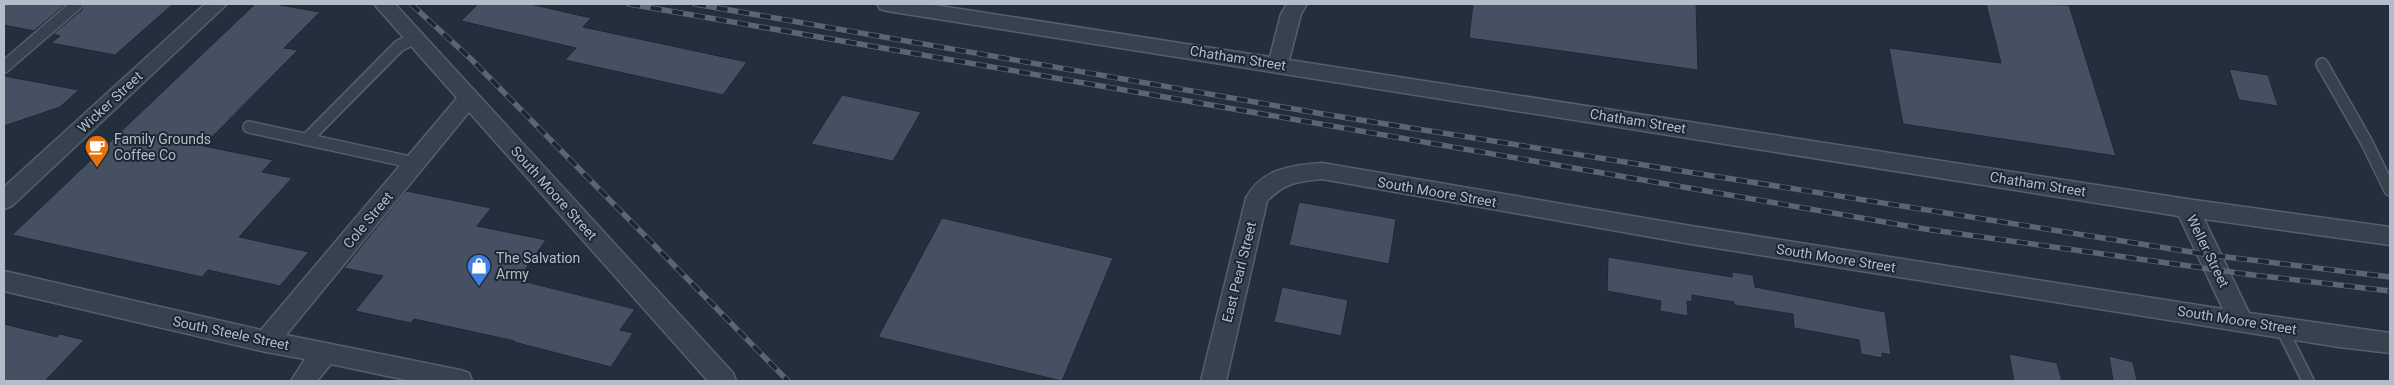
<svg xmlns="http://www.w3.org/2000/svg" width="2394" height="385" viewBox="0 0 2394 385" font-family="Roboto,sans-serif">
<style>
.building{fill:#455162;stroke:#1f2835}
.lines{fill:none;stroke-linecap:round;stroke-linejoin:round}
.service-casing{stroke:#565f6c;stroke-width:14}
.minor-casing{stroke:#565f6c;stroke-width:3}
.service{stroke:#38414e;stroke-width:11}
.minor{fill:#38414e;fill-rule:evenodd}
.rail-casing{stroke:#5a6575;stroke-width:5.5}
.rail{stroke:#1d2633;stroke-width:4;stroke-dasharray:11;stroke-linecap:butt}
.labels{text-anchor:middle;dominant-baseline:central;stroke-width:4;stroke-linejoin:round;paint-order:stroke}
.street-label{font-size:14px;fill:#b4bcc9;stroke:#1d2633}
.poi-label{font-size:14px;fill:#b4bcc9;stroke:#1d2633;text-anchor:start}
</style>
<rect width="100%" height="100%" fill="#242f3e"/>
<!-- building -->
<g class="building">
<path d="M4,4H66L34,31L4,25Z"/>
<path d="M84,4H173L115,55L51,43L60,36L53,34L82,10Z"/>
<path d="M255,4H274L320,12L284,48L298,50L203,146L273,160L262,172L292,178L239,237L309,252L280,286L208,270L202,277L12,235Z"/>
<path d="M478,4H530L591,18L583,27L747,62L723,95L565,60L576,48L461,21Z"/>
<path d="M1473,4H1696L1698,70L1469,38Z"/>
<path d="M1986,4L2069,5L2116,156L1903,124L1889,48L2001,63Z"/>
<path d="M2229,69L2268,75L2278,106L2239,100Z"/>
<path d="M4,76L79,90L60,107L4,126Z"/>
<path d="M842,95L921,112L893,161L811,144Z"/>
<path d="M406,191L491,208L477,226L546,240L518,280L635,309L620,330L633,333L611,367L514,342L515,341L414,319L411,323L355,311L383,276L344,268Z"/>
<path d="M1299,202L1396,219L1389,264L1289,245Z"/>
<path d="M942,218L1113,258L1062,381L878,337Z"/>
<path d="M1608,257L1732,277V272L1753,275L1755,287L1885,312L1891,355L1882,353V358L1861,354L1859,340L1794,328L1793,314L1734,305V302L1692,295V302L1687,301L1688,316L1660,311L1661,301L1607,291Z"/>
<path d="M1282,287L1348,300L1341,336L1274,322Z"/>
<path d="M4,324L57,337L60,334L84,340L45,381H4Z"/>
<path d="M2009,354L2057,363L2062,381H2014Z"/>
<path d="M2109,356L2133,362L2137,381H2113Z"/>
</g>
<g class="lines">
<defs>
<g id="service">
<path d="M2322,64L2366,141L2390,190"/>
<path d="M4,67L77,4"/>
<path d="M249,127L415,163"/>
<path d="M307,139L399,46L415,38"/>
<path d="M2281,327L2308,381"/>
</g>
<g id="minor">
<path d="M205,4H227L12,206L4,209V187Z"/>
<path d="M374,4H395L733,373L736,381H708L469,112L286,335L460,370L469,373L472,381H411L331,364L317,381H291L305,359L266,352L4,291V271L261,330L457,98Z"/>
<path d="M877,4H928L1270,57L1281,14L1287,4H1307L1301,14L1289,60L2187,199L2390,227V245L2204,219L2249,313L2390,333V353L2339,347L1691,244L1322,179C1297,182 1286,182 1267,201L1226,381H1201L1246,198C1261,169 1292,165 1322,163L1691,226L2223,309L2179,216L887,11L880,9Z"/>
</g>
</defs>
<!-- service casing -->
<use href="#service" class="service-casing"/>
<!-- minor casing -->
<use href="#minor" class="minor-casing"/>
<!-- service -->
<use href="#service" class="service"/>
<!-- minor -->
<use href="#minor" class="minor"/>
<defs>
<g id="rail">
<path d="M411,4L471,59L788,381"/>
<path d="M629,4L1925,229L2253,275L2390,291"/>
<path d="M695,4L1323,114L2210,255L2390,277"/>
</g>
</defs>
<!-- rail casing -->
<use href="#rail" class="rail-casing"/>
<!-- rail -->
<use href="#rail" class="rail"/>
</g>
<!-- icons -->
<defs>
<symbol id="cafe-pin" viewBox="-11 -11 22 30"><path d="M0 17L-7.5 6A9.5 9.5 0 1 1 7.5 6Z" fill="#e8710a" stroke="#1d2633"/><path d="M-5.5-4.5H6V0H3Q3 3.5 0 3.5H-2.5Q-5.5 3.5-5.5 0ZM3-3.2v2h1.7v-2ZM-6 4.5H4V6H-6Z" fill="#fff"/></symbol>
<symbol id="shop-pin" viewBox="-11 -11 22 30"><path d="M0 17L-7.5 6A9.5 9.5 0 1 1 7.5 6Z" fill="#3f7fe0" stroke="#1d2633"/><path d="M-5-2.5h2.3a2.7 3.5 0 0 1 5.4 0H5L5.5 6h-11ZM-1.5-2.5h3a1.5 2.3 0 0 0-3 0Z" fill="#fff"/></symbol>
</defs>
<g fill-rule="evenodd">
<use href="#cafe-pin" x="83" y="133" width="28" height="38"/>
<use href="#shop-pin" x="465" y="252" width="28" height="38"/>
</g>
<g class="labels">
<!-- street labels -->
<g class="street-label">
<text transform="translate(1238 58) rotate(9)">Chatham Street</text>
<text transform="translate(110 102) rotate(-43)">Wicker Street</text>
<text transform="translate(1638 121) rotate(9)">Chatham Street</text>
<text transform="translate(2038 184) rotate(9)">Chatham Street</text>
<text transform="translate(1437 192) rotate(10)">South Moore Street</text>
<text transform="translate(554 193) rotate(48)">South Moore Street</text>
<text transform="translate(368 220) rotate(-50)">Cole Street</text>
<text transform="translate(2208 251) rotate(64)">Weller Street</text>
<text transform="translate(1836 258) rotate(9)">South Moore Street</text>
<text transform="translate(1239 272) rotate(-76)">East Pearl Street</text>
<text transform="translate(2237 320) rotate(9)">South Moore Street</text>
<text transform="translate(231 333) rotate(12)">South Steele Street</text>
</g>
<!-- poi labels -->
<g class="poi-label">
<text x="114" y="139">Family Grounds<tspan x="114" dy="16">Coffee Co</tspan></text>
<text x="496" y="258">The Salvation<tspan x="496" dy="16">Army</tspan></text>
</g>
</g>
<!-- border -->
<rect width="2394" height="385" fill="none" stroke="#b4bcc9" stroke-width="10"/>
</svg>
